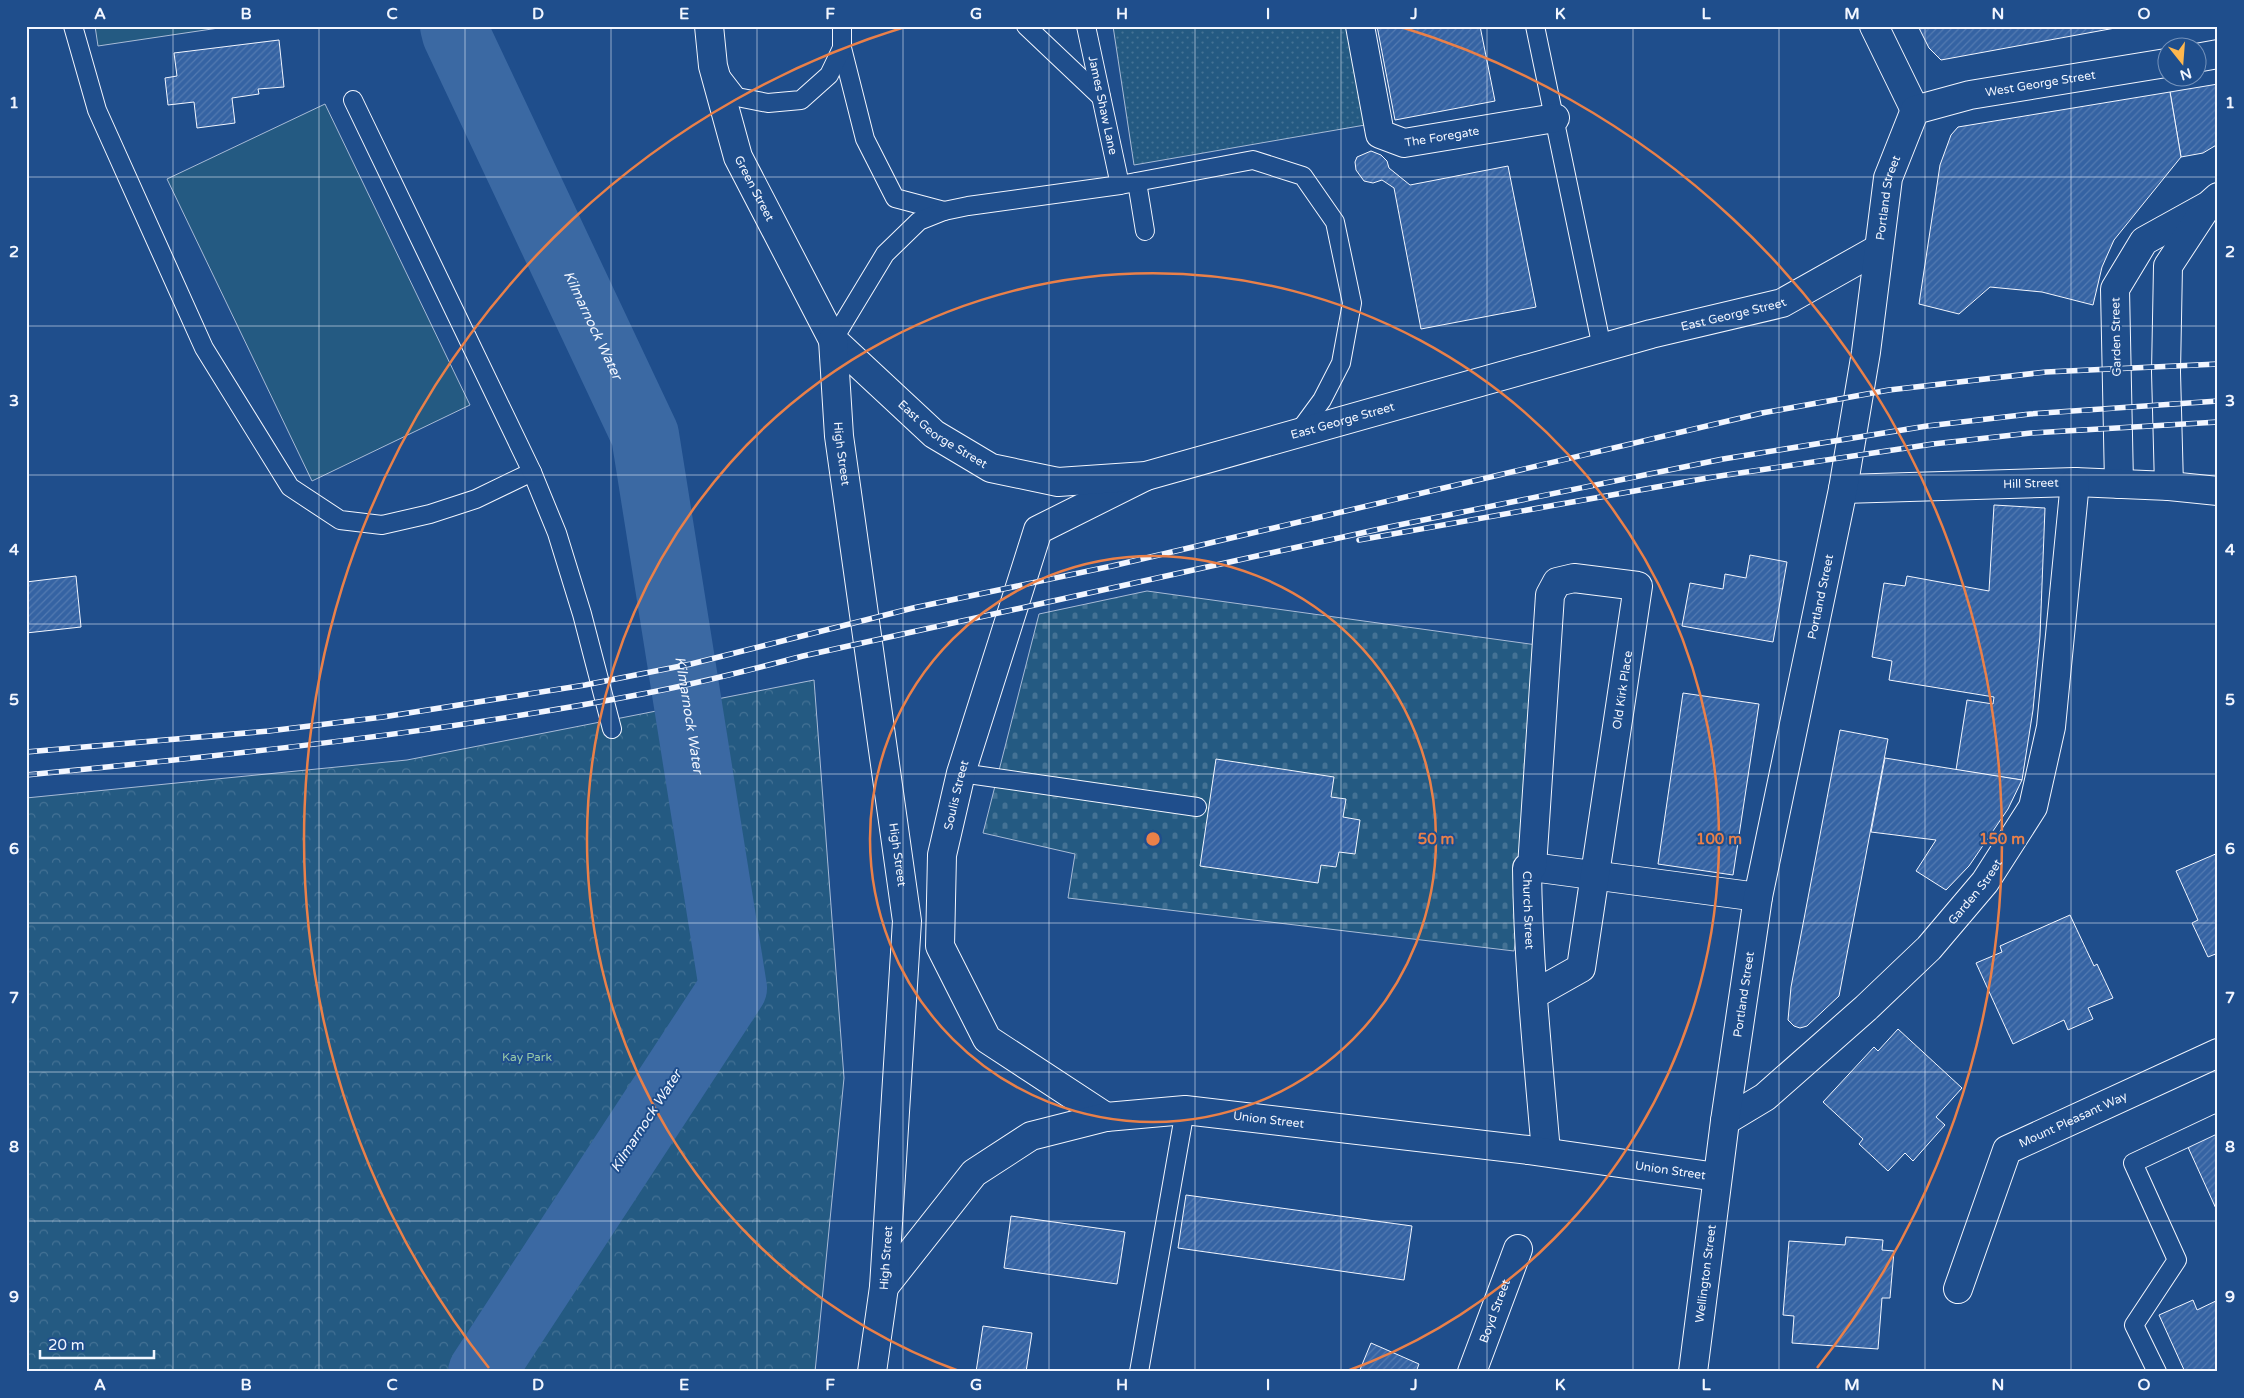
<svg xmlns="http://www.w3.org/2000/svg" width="2244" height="1398" viewBox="0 0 2244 1398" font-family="'Varela Round',sans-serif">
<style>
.grass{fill:url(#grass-dots);stroke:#a8bbd7}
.cemetery{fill:url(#cemetery-stones);stroke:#a8bbd7}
.park{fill:url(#park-crowns);stroke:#a8bbd7}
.pitch{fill:#245a82;stroke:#a8bbd7}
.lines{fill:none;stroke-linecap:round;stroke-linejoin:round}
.river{stroke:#3b69a3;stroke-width:68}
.building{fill:url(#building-hatch);stroke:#f2f6ff}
.lane-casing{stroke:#f2f6ff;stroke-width:20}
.street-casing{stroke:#f2f6ff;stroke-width:30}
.primary-casing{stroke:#f2f6ff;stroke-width:30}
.lane{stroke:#1f4e8c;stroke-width:18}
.street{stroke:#1f4e8c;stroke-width:28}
.primary{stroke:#1f4e8c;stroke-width:28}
.rail-casing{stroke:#f2f6ff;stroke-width:5.5}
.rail{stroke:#1f4e8c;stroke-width:4;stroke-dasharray:11;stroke-linecap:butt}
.grid{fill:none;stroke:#f2f6ff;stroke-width:1;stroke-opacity:0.55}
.ring{fill:none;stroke:#ea8049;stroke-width:2.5}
.labels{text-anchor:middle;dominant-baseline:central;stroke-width:4;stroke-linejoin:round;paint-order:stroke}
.street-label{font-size:12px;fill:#f2f6ff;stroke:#1f4e8c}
.park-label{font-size:12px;fill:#97c8a6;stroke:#1f4e8c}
.water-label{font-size:14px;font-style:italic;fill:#f2f6ff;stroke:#1f4e8c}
.centre{fill:#ea8049;stroke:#1f4e8c;stroke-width:2.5}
.ring-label{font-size:15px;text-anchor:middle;font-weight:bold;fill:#ea8049;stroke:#1f4e8c;stroke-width:4;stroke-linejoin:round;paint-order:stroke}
.neatline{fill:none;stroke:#f2f6ff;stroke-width:2}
.grid-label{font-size:16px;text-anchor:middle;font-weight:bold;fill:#f2f6ff}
</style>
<defs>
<pattern id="grass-dots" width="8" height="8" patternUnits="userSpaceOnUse" patternTransform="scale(1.25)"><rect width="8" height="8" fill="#245a82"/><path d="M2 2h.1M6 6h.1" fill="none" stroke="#447295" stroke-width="1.8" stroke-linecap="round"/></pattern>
<pattern id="cemetery-stones" width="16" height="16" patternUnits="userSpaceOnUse" patternTransform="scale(1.25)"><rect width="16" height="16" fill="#245a82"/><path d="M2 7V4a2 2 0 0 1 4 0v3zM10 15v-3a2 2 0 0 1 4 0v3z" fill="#447295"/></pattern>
<pattern id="park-crowns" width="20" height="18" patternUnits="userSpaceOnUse" patternTransform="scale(1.25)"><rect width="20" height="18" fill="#245a82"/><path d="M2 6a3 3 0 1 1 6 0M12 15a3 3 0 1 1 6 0" fill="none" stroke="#447295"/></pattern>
<pattern id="building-hatch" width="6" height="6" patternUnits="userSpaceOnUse" patternTransform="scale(1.25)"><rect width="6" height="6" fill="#3563a3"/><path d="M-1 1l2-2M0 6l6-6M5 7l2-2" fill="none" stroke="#537ab1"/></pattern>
</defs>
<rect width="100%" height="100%" fill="#1f4e8c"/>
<!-- grass -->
<path class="grass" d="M1113,26H1348L1365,125L1134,165Z"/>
<!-- cemetery -->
<path class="cemetery" d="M1147,591L1537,645L1527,868L1514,951L1068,898L1075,854L983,833L1039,614Z"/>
<!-- park -->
<path class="park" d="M814,680L844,1078L815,1372H26V798L407,760Z"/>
<!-- pitch -->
<g class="pitch">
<path d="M95,26H232L98,46Z"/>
<path d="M325,104L470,405L312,481L167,179Z"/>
</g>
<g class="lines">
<!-- river -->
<path class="river" id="s1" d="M454,26L456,34L645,435L733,988L482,1372"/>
</g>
<!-- building -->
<g class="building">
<path d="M1377,26H1480L1495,101L1395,120Z"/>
<path d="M1918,26H2126L1941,60L1929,48Z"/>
<path d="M279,40L284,87L258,89L259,94L232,98L235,123L197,128L194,102L168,105L165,78L177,76L174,53Z"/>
<path d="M2218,84V144L2203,153L2181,157L2170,92Z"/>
<path d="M2170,92L2181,157L2114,240L2102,267L2093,305L2042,292L1990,287L1959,314L1919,304L1940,165L1951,135L1958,127Z"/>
<path d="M1371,151L1381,155L1387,161L1389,168L1410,185L1508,166L1536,307L1421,329L1394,188L1382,180L1373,183L1364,181L1356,170L1355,162L1357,157Z"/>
<path d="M1994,505L2045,508L2040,636L2033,710L2022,780L1956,770L1967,700L1993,704L1994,697L1889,680L1892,661L1872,657L1884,583L1905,586L1907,576L1989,591Z"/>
<path d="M1750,555L1787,562L1773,642L1682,626L1690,583L1723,589L1725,574L1746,578Z"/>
<path d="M76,576L81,627L26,633V582Z"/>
<path d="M1683,693L1759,704L1733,875L1658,864Z"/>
<path d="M1840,730L1888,739L1839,996L1807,1026L1800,1028L1794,1026L1788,1020L1791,987Z"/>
<path d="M1885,758L2022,780L2008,809L1969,866L1946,890L1916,871L1936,840L1871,832Z"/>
<path d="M1216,759L1334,777L1331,797L1346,799L1343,817L1360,820L1355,854L1339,852L1336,867L1321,865L1318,883L1200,866Z"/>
<path d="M2218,853V953L2208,957L2192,923L2198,920L2176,871Z"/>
<path d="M2070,915L2094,966L2097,964L2113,998L2088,1008L2093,1019L2068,1030L2064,1020L2013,1044L1976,963L2002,952L2000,946Z"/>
<path d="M1898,1029L1962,1088L1936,1117L1945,1125L1913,1161L1905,1153L1888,1171L1859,1144L1863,1139L1823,1102L1874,1047L1878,1051Z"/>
<path d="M2218,1131V1213L2187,1145Z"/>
<path d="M1186,1195L1412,1226L1404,1280L1178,1248Z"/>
<path d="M1011,1216L1125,1232L1117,1284L1004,1268Z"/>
<path d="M1846,1237L1883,1240L1882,1250L1894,1251L1890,1298H1882L1878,1349L1792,1343L1794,1316L1783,1315L1789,1241L1845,1245Z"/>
<path d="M2193,1300L2197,1310L2218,1300V1372H2185L2159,1315Z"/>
<path d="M983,1326L1032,1333L1026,1372H976Z"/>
<path d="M1371,1343L1419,1364L1416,1372H1359Z"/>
</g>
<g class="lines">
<defs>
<g id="lane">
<path d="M73,26L97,110L204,348L290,487L340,520L382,525L430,514L476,499L532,472L557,533L582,614L612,729"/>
<path d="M1026,26L1101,97"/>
<path id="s2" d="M1086,26L1120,185"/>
<path d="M1535,26L1602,348"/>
<path d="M842,48L865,139L895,198L944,211"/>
<path d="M720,75L737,97L768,103L801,100L829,75L842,48V26"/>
<path d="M353,100L532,472"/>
<path d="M1137,182L1145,231"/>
<path d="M833,340L885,254L919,221L944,211L968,206L1120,185L1253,160L1303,176L1335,222L1352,303L1341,363L1322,400L1297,434"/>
<path d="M961,773L1197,807"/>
<path d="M1139,1372L1185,1110"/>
<path d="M2157,1372L2134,1325L2177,1260L2133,1163L2218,1123"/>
</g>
<g id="street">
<path id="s3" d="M1360,26L1380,134L1404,143L1555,118"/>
<path d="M1874,26L1915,110"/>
<path d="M2119,484L2115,289L2144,241L2209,205L2218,197"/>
<path d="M2169,486L2166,372L2168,266L2206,208"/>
<path id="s4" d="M1843,489L2075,482L2169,486L2218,491"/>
<path d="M1532,867L1758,897"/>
<path id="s5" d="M1533,995L1581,968L1638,586L1574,578L1557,582L1550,595L1532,867L1527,868C1528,963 1538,1058 1546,1152"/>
<path id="s6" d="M1106,1117L987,1039L940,946L942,855L961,773L1038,530L1146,476"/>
<path id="s7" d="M1725,1121L1765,1097L1866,1008L1929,948L1985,882L2033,807L2051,727L2075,482"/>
<path id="s8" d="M884,1287L974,1173L1031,1136L1106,1117L1185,1110L1528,1150L1717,1177"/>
<path id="s9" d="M1958,1289L2007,1150L2218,1053"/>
<path id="s10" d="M1472,1372L1518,1249"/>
</g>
<g id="primary">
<path id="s11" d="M709,26L713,66L738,157L833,340L934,434L991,468L1058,482L1146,476L1651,334L1782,303L1878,249"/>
<path d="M2196,58L2218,54"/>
<path id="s12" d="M833,340L839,436L907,921L884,1287L872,1372"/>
<path id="s13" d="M1693,1372L1725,1121L1758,897L1843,489L1866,352L1888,178L1915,110L1970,95L2166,63"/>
</g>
</defs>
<!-- lane casing -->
<use href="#lane" class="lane-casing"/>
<!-- street casing -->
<use href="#street" class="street-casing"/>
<!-- primary casing -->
<use href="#primary" class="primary-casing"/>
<!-- lane -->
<use href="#lane" class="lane"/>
<!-- street -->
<use href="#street" class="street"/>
<!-- primary -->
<use href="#primary" class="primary"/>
<defs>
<g id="rail">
<path d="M1359,540L1713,477L1933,444L2031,433L2218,422"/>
<path d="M26,752L269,731L383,717L585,685L691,664L913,608L1112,566L1762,413L1889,390L2046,372L2218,364"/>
<path d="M26,775C232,755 438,733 642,694C696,684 750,670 803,656L1384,528L1723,459L1927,426L2030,414L2218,401"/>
</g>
</defs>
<!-- rail casing -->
<use href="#rail" class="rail-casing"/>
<!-- rail -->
<use href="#rail" class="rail"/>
</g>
<!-- grid -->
<path class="grid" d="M173,26V1372M319,26V1372M465,26V1372M611,26V1372M757,26V1372M903,26V1372M1049,26V1372M1195,26V1372M1341,26V1372M1487,26V1372M1633,26V1372M1779,26V1372M1925,26V1372M2071,26V1372M26,177H2218M26,326H2218M26,475H2218M26,624H2218M26,774H2218M26,923H2218M26,1072H2218M26,1221H2218"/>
<!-- distance rings -->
<g class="ring">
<circle cx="1153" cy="839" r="283"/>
<path d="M959 1371A566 566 0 1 1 1347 1371"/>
<path d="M489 1368A849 849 0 0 1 905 27M1401 27A849 849 0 0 1 1817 1368"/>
</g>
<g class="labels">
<!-- street labels -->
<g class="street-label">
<text stroke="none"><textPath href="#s13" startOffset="1412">West George Street</textPath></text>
<text stroke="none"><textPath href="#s2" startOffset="81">James Shaw Lane</textPath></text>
<text stroke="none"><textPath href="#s3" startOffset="174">The Foregate</textPath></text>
<text stroke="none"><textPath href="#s11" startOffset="170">Green Street</textPath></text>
<text stroke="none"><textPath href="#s13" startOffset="1191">Portland Street</textPath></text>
<text stroke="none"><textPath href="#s11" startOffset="1311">East George Street</textPath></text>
<text transform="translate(2116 337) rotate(-91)">Garden Street</text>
<text stroke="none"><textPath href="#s11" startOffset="906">East George Street</textPath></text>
<text stroke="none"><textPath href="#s11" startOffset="486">East George Street</textPath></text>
<text stroke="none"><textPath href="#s12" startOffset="114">High Street</textPath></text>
<text stroke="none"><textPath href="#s4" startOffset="188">Hill Street</textPath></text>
<text stroke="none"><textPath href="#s13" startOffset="786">Portland Street</textPath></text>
<text stroke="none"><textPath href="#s5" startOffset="336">Old Kirk Place</textPath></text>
<text stroke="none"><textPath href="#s6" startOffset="399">Soulis Street</textPath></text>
<text stroke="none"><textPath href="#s12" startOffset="519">High Street</textPath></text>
<text stroke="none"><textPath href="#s7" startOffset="341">Garden Street</textPath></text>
<text stroke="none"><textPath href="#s5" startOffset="858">Church Street</textPath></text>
<text stroke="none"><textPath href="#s13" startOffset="381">Portland Street</textPath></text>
<text stroke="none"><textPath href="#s8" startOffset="454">Union Street</textPath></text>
<text stroke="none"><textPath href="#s9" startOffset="220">Mount Pleasant Way</textPath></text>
<text stroke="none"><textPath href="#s8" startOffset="859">Union Street</textPath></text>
<text transform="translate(886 1258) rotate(-86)">High Street</text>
<text stroke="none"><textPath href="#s13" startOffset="99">Wellington Street</textPath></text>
<text stroke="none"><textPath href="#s10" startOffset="65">Boyd Street</textPath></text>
</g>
<!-- park labels -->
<g class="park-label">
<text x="527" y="1057">Kay Park</text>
</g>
<!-- water labels -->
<g class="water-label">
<text stroke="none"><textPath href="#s1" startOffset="330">Kilmarnock Water</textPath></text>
<text stroke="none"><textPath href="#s1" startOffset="735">Kilmarnock Water</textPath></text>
<text transform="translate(646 1121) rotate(-57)">Kilmarnock Water</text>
</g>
</g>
<circle cx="1153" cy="839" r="8" class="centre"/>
<g class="ring-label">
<text x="1436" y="844">50 m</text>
<text x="1719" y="844">100 m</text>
<text x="2002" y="844">150 m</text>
</g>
<!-- border -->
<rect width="2244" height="1398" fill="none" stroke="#1f4e8c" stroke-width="55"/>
<!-- north arrow -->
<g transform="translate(2182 62) rotate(163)"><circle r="24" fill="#1f4e8c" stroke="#7391ba"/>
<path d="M0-4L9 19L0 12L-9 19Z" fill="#ffb74d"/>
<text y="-8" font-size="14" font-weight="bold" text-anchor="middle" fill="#f2f6ff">N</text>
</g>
<!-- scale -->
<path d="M40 1350v8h114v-8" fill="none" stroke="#f2f6ff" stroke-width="2.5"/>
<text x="48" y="1350" font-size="15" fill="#f2f6ff" stroke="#1f4e8c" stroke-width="4" paint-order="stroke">20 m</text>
<rect x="28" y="28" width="2188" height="1342" class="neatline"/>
<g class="grid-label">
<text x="100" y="19">A</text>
<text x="246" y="19">B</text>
<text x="392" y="19">C</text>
<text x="538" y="19">D</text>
<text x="684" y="19">E</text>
<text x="830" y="19">F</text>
<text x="976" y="19">G</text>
<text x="1122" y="19">H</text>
<text x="1268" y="19">I</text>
<text x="1414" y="19">J</text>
<text x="1560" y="19">K</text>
<text x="1706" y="19">L</text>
<text x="1852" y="19">M</text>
<text x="1998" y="19">N</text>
<text x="2144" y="19">O</text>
<text x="14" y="108">1</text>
<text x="2230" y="108">1</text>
<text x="14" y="257">2</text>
<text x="2230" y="257">2</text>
<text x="14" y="406">3</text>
<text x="2230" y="406">3</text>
<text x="14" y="555">4</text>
<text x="2230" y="555">4</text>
<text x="14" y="705">5</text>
<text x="2230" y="705">5</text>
<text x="14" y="854">6</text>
<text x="2230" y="854">6</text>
<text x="14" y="1003">7</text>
<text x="2230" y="1003">7</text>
<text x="14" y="1152">8</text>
<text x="2230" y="1152">8</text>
<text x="14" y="1302">9</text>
<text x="2230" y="1302">9</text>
<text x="100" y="1390">A</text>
<text x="246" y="1390">B</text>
<text x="392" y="1390">C</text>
<text x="538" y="1390">D</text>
<text x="684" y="1390">E</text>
<text x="830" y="1390">F</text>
<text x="976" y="1390">G</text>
<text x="1122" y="1390">H</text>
<text x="1268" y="1390">I</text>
<text x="1414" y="1390">J</text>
<text x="1560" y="1390">K</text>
<text x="1706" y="1390">L</text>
<text x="1852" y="1390">M</text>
<text x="1998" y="1390">N</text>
<text x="2144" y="1390">O</text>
</g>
</svg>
